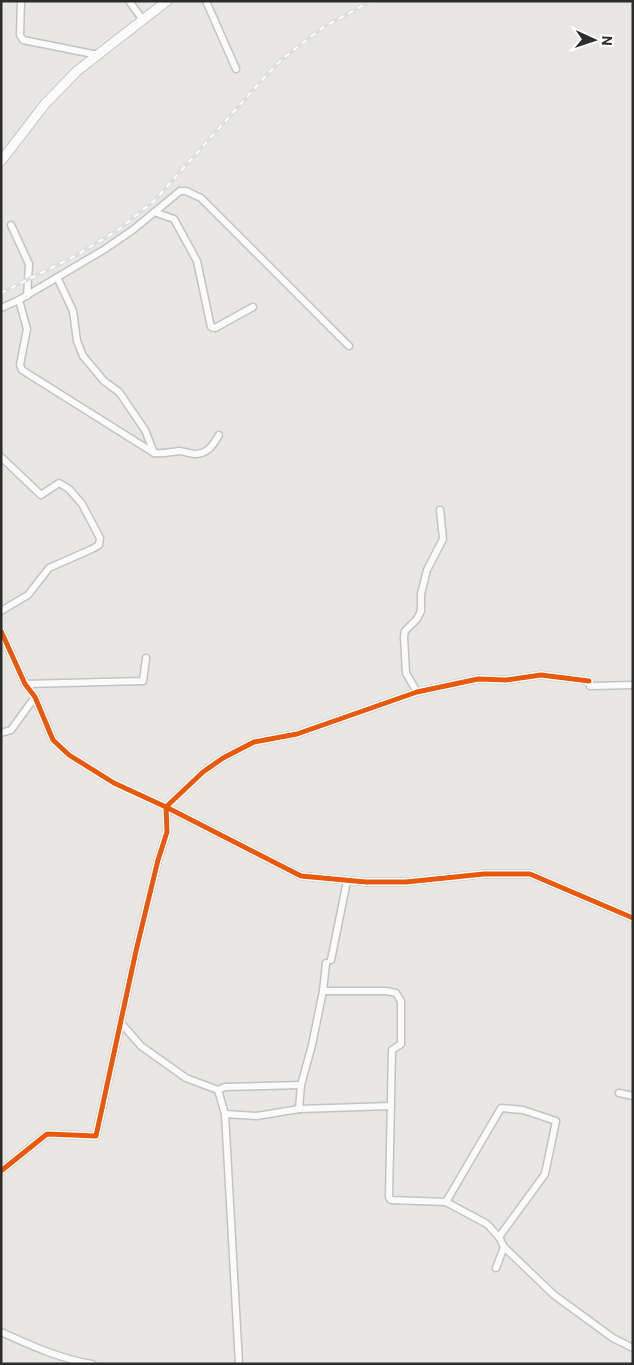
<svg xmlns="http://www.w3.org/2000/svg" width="634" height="1365" viewBox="0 0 634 1365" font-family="Roboto,sans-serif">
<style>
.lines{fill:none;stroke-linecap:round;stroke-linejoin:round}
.street-casing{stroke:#c4c3c3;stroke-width:9}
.secondary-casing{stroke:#c4c3c3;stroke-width:11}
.street{stroke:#fcfbfb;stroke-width:6}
.secondary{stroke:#fcfbfb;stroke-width:9}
.rail-casing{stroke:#dfdee0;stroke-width:4}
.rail{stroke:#fff;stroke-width:2;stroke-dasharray:5.5;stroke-linecap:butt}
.cycleway-casing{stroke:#fff;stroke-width:8}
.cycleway{stroke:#e8590c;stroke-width:5}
</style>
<rect width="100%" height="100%" fill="#e9e7e3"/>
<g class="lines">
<defs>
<g id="street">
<path d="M21,1L20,35L23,40L98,55"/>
<path d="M129,1L143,20"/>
<path d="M206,1L236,69"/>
<path d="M154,212L174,219L197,261L211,327L215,328L253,307"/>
<path d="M11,225L29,264L27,296"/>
<path d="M57,277L73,311L77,341L83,356L104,381L119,392L145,430L154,453"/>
<path d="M19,300L27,329L20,365L22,370L154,453C163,454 170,452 179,451C184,451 189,454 195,454C208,454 213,445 219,435"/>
<path d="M1,308L19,300L105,249L134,229L180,191H186L201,198L349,346"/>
<path d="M1,457L41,495L59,483L69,489L82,504L100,538L99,545L92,549L49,568L28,595L1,611"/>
<path d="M1,631L25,684L35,697L53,740L69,755L114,783L166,807L301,876L366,882H406L484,874H530L633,918"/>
<path d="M25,684L143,681L146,658"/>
<path d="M590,686L633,685"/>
<path d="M417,692L406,673L404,637L405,631L417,619L421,611V594L427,570L443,539L440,510"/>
<path d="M1,733L11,730L35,697"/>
<path d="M331,960L347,881"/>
<path d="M323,991H386L396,993L401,1001V1044L392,1050L389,1197L391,1200L446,1202L487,1224L499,1237L504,1247L554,1295L613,1338L633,1348"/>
<path d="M121,1023L141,1046L186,1078L218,1090L225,1087L301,1085"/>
<path d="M218,1090L225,1114L239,1364"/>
<path d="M619,1093L633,1096"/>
<path d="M299,1109L301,1085L312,1045L323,991L326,963"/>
<path d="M225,1114L257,1116L299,1109L391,1106"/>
<path d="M1,1171L47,1134L96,1136L136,951L158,860L167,832L166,807L203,772L223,758L254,742L297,734L417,692L478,679L506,680L541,675L589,681"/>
<path d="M446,1202L501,1108L523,1110L556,1121L545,1174L499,1237"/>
<path d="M496,1268L504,1247"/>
<path d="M1,1332C30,1345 60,1359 92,1364"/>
</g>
<path id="secondary" d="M1,161L45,104L77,71L167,1"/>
</defs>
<!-- street casing -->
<use href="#street" class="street-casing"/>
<!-- secondary casing -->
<use href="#secondary" class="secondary-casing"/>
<!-- street -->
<use href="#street" class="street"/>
<!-- secondary -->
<use href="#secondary" class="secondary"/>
<defs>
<path id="rail" d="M1,293L75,256L118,230L155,200L262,80L281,60L322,28L371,1"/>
</defs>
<!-- rail casing -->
<use href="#rail" class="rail-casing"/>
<!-- rail -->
<use href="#rail" class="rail"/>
<defs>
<g id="cycleway">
<path d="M1,631L25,684L35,697L53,740L69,755L114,783L166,807L301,876L366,882H406L484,874H530L633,918"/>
<path d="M1,1171L47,1134L96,1136L136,951L158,860L167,832L166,807L203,772L223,758L254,742L297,734L417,692L478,679L506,680L541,675L589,681"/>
</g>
</defs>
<!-- cycleway casing -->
<use href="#cycleway" class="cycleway-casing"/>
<!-- cycleway -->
<use href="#cycleway" class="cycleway"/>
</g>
<!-- border -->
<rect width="634" height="1365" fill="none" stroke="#2c2c2c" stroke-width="5"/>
<!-- north arrow -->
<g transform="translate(594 40) rotate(93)" stroke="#ffffff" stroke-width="4" paint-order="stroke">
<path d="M0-4L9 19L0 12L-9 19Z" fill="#2c2c2c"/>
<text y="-8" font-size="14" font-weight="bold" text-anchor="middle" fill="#2c2c2c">N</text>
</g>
</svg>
